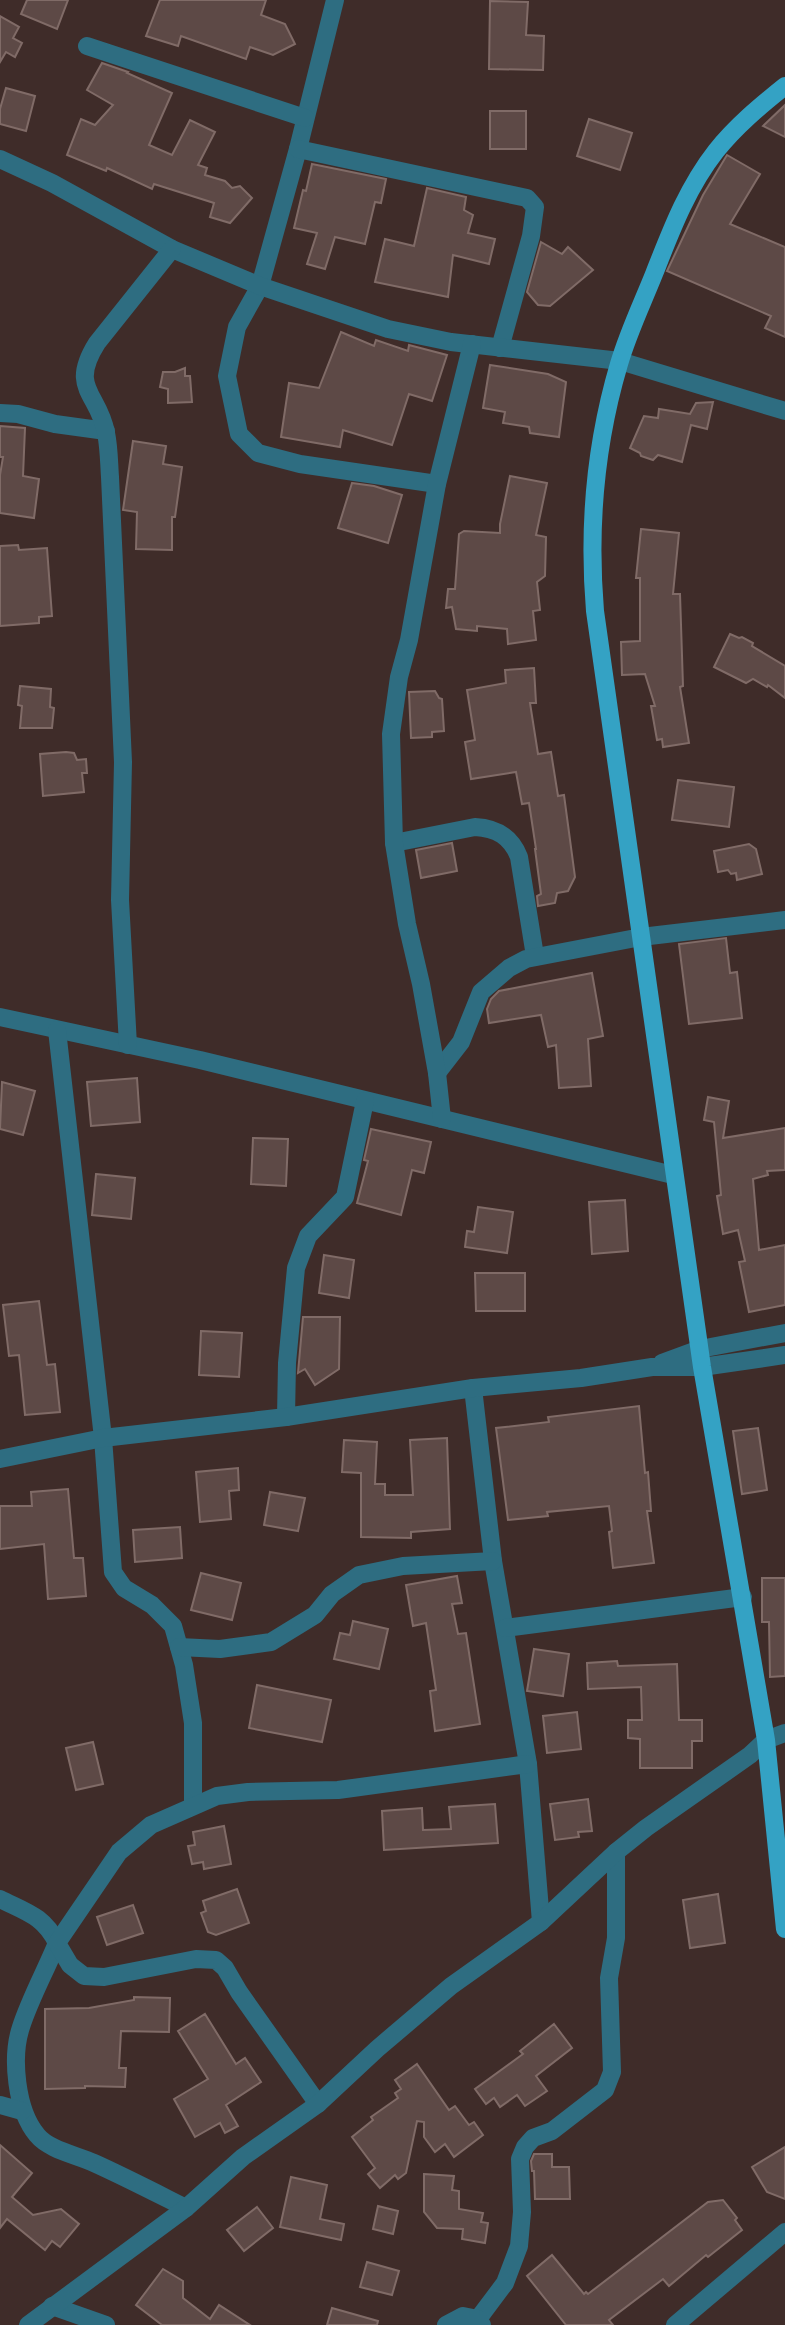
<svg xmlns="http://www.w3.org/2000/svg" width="785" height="2325" viewBox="0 0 785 2325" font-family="'DejaVu Sans',sans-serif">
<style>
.building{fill:#5d4946;stroke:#806b67;stroke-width:2}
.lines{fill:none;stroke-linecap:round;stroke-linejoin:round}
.minor{stroke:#2e6d81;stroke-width:18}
.major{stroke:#34a2c4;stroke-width:18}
</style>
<rect width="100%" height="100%" fill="#3f2c29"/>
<!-- building -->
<g class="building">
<path d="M27,0H68L57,29L21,14Z"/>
<path d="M160,0H266L261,15L285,24L295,44L273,55L250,47L246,59L181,36L178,46L146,36Z"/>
<path d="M490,1L528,2L526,35L544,36L543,70L489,69Z"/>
<path d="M0,16L19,27L13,38L22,43L15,57L6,52L0,62Z"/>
<path d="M102,63L128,72L127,73L172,93L149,145L172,155L190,120L215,132L198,165L207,168L205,175L225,181L232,188L240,186L252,198L230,223L210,217L214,203L154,184L152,189L107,168L106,171L67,155L81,119L95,125L113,105L87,90Z"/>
<path d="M6,88L35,96L26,131L0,124V109Z"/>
<path d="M785,105V137L763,126Z"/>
<rect x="490" y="111" width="36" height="38"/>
<path d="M589,119L632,133L620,170L577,156Z"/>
<path d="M727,155L760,174L730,224L785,247V337L765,328L771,316L667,271L703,195Z"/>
<path d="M312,164L386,179L381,203L375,202L365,244L335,237L325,269L307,264L317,233L294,228L303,190L306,191Z"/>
<path d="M427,188L466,197L464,210L473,215L468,233L495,239L489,264L453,255L448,297L375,282L385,239L414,246Z"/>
<path d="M541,242L562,254L568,247L593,270L550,306L538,305L527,292Z"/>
<path d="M341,332L374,346L376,340L408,351L409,345L447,355L432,401L409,394L392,445L343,430L340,447L281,437L289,383L319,388Z"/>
<path d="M490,365L548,374L566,382L559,437L530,433L529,427L503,423L505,412L483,408Z"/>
<path d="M185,368V376H190L192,402L168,403V389L160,387L163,372H175Z"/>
<path d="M713,402L707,429L691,425L682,462L658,455L653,460L641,456L640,453L630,448L644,416L658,418L659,409L690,414L696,403Z"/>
<path d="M0,426L25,428L23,476L39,479L34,518L0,513V475L3,457H0Z"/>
<path d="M133,441L166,446L163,464L182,467L175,517H172V550L136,549L137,512L123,510Z"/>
<path d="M510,476L547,483L536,535L546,537L545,576L537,582L540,610L533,611L536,640L508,644L507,629L477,626V631L456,629L452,607L446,608L448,589H455L459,534L464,531L500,533V524Z"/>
<path d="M352,483L374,486L402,495L388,543L338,528Z"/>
<path d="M641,529L679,533L673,594H680L683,686L680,687L689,743L663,747L662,739L657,740L651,706H655L645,674L622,675L621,642L640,641V578H636Z"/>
<path d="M18,545L19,550L47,548L52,616L39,617V623L0,626V546Z"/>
<path d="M730,634L739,638L742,637L753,643L752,646L785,666V698L768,685L767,687L753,679L746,683L714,667Z"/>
<path d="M534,668L536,703H530L538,754L551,752L558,796L564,795L575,877L568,891L557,893L555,903L538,906L537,896L541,894L535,849H536L529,803L522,804L516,772L471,779L465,742L475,740L467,690L506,683L505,670Z"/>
<path d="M20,686L51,689L50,707L54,708L52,728H20L22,706L18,705Z"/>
<path d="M435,691L439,698L442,699L444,731L432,732V737L411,738L409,692Z"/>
<path d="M66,752L74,753L77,760L86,759L87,773H82L84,792L43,796L40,754Z"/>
<path d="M678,780L734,787L729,827L672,820Z"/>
<path d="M452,843L457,871L421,878L416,850Z"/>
<path d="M749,844L756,849L762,874L737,880L736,873L731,874L728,870L718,872L714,851Z"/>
<path d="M726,938L730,973L737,972L742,1018L689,1024L679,944Z"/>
<path d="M592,973L603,1036L588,1039L591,1086L559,1088L556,1045L548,1047L541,1015L489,1023L487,1009L491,999L499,991Z"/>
<path d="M137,1078L140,1122L91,1126L87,1082Z"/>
<path d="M2,1082L35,1091L23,1135L0,1129Z"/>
<path d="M708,1097L729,1101L723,1138L785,1128V1170L767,1171L768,1175L753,1179L759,1250L785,1245V1305L749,1312L739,1262L745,1261L738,1230L723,1234L717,1196L721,1195L714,1122L704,1120Z"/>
<path d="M371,1129L431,1142L424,1173L412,1170L401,1215L357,1203L368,1161L364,1160Z"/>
<path d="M253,1138L288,1139L286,1186L251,1184Z"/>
<path d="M96,1174L135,1178L131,1219L92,1215Z"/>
<path d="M625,1200L628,1251L592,1254L589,1202Z"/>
<path d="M478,1207L513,1212L507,1253L465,1247L467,1231L474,1232Z"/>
<path d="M324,1255L354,1260L349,1298L319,1293Z"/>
<path d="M475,1273H525V1311H476Z"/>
<path d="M39,1301L47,1365L55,1364L60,1412L25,1415L19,1355L9,1356L3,1305Z"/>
<path d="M303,1317H340L339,1369L315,1385L305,1369L298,1373Z"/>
<path d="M201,1331L242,1333L239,1377L199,1375Z"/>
<path d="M639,1406L645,1473L648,1472L651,1511H647L654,1563L613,1568L609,1532L612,1531L609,1506L547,1512L548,1516L508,1520L496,1428L549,1422L548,1417Z"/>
<path d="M758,1428L767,1490L742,1494L733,1431Z"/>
<path d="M447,1438L450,1529L411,1532V1538L361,1537V1473L342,1472L344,1440L377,1442L375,1484H385V1495H413L410,1440Z"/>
<path d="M238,1468L239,1490L229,1491L231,1519L200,1522L196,1472Z"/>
<path d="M68,1489L74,1558H83L86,1596L48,1599L44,1544L0,1549V1506H32L31,1492Z"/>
<path d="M270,1492L305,1498L298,1531L264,1525Z"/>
<path d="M180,1527L182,1558L135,1562L133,1530Z"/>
<path d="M201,1573L241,1583L232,1620L191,1610Z"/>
<path d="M457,1576L462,1603L452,1604L458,1634L466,1633L480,1724L435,1731L430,1691L436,1690L426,1623L413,1626L406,1585Z"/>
<path d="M762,1578H785V1676L770,1677L769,1622H762Z"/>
<path d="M353,1621L388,1629L379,1669L334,1659L340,1633L350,1635Z"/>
<path d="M534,1649L569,1654L563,1696L527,1691Z"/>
<path d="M617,1661L618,1666L677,1664L679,1720H702V1741H692V1768H640V1739L628,1738V1720H642L641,1687L588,1689L587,1663Z"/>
<path d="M257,1685L331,1700L322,1742L249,1728Z"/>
<path d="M577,1712L581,1749L547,1753L543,1716Z"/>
<path d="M93,1742L103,1784L76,1790L66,1748Z"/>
<path d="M588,1799L592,1831L578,1832L579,1837L555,1840L550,1804Z"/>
<path d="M495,1804L498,1843L384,1850L382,1811L422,1808L423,1830L451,1829L449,1807Z"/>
<path d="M224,1826L231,1864L204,1869L203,1862L192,1864L188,1846L195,1845L193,1832Z"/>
<path d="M237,1889L249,1923L216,1935L208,1932L201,1913L206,1911L203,1901Z"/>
<path d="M718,1894L725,1943L690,1948L683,1900Z"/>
<path d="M133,1905L143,1933L107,1945L97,1917Z"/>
<path d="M134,1997L170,1998L169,2032L121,2031L119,2068H126L125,2087L85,2086V2088L45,2089V2009L89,2008L134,2000Z"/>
<path d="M205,2014L236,2064L245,2058L261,2082L226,2105L238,2126L225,2133L220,2123L195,2137L174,2099L208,2079L178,2031Z"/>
<path d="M554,2024L572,2048L536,2076L547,2091L525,2106L517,2095L500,2107L494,2098L486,2104L475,2089L523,2054L520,2051Z"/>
<path d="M417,2064L449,2110L455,2106L469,2125L474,2122L483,2135L454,2157L445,2144L435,2152L424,2137V2122L417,2121L406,2173L398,2179L395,2175L380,2188L368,2174L375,2168L352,2137L373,2120L371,2117L398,2098L395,2093L401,2089L395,2080Z"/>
<path d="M0,2145L32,2173L12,2197L33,2215L61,2209L79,2224L60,2247L52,2241L45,2250L7,2219L0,2228Z"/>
<path d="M785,2147V2199L767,2192L752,2167Z"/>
<path d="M534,2154H552V2167H569L570,2199H535L534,2171H532L531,2161Z"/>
<path d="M424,2174L454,2176L452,2190L459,2191V2209L483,2213L481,2222L488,2223L485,2243L462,2239L463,2229L437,2228L424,2212Z"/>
<path d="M291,2177L327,2185L320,2219L344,2224L341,2240L280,2227Z"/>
<path d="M723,2200L737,2218L735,2220L742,2230L708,2257L706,2255L669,2286L663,2279L609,2320L613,2325H566L527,2276L552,2255L584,2294L586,2292L588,2294L708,2202Z"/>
<path d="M378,2206L398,2211L393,2234L373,2229Z"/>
<path d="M257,2207L273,2228L244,2251L227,2230Z"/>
<path d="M367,2262L399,2271L392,2295L360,2287Z"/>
<path d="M163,2269L183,2281V2298L210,2319L219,2305L250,2325H162L136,2305Z"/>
<path d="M332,2308L378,2321L377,2325H327Z"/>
</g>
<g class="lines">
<!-- minor -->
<g class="minor">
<path d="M335,0L298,149L260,286L237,327L227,376L239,434L258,453L300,464L437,484"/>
<path d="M87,46L305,118"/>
<path d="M298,149L527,198L535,207L531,236L500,348"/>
<path d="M0,159L52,183L172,249L260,286L388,329L451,342L620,361L785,411"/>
<path d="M0,413L18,414L55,424L106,431"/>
<path d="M394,843L475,827C497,828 511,837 519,857L535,956"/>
<path d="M0,1017L200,1060L673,1175"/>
<path d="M57,1030L103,1438L113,1572L124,1588L152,1605L173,1626L184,1665L193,1723V1805"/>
<path d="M128,1045L120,900L123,762L110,477C109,463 109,447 106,433C99,393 68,389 97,343L172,249"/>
<path d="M437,1073L461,1042L481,992L509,968L526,959L641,937L785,920"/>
<path d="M442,1119L437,1073L421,984L407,924L394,843L391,734L399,677L409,640L437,484L472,344"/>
<path d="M662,1363L700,1349L785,1333"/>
<path d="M473,1388L493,1561L528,1764L541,1922"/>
<path d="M286,1417L287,1363L296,1268L308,1236L345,1197L365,1101"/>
<path d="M0,1459L103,1438L286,1417L473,1388L581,1378L652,1367H702L785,1355"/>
<path d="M505,1628L743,1597"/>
<path d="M179,1647L220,1649L271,1642L315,1615L332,1594L359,1575L403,1566L493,1561"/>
<path d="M0,1899C26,1912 44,1916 57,1943C46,1970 30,1999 21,2027C11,2057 16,2110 37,2135C49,2150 77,2155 94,2163C125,2177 156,2193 186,2208"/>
<path d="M318,2104L239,1992L225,1968L216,1960L196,1959L104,1977L84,1976L70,1965L57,1943L119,1852L151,1825L217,1796L248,1792L338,1790L528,1764"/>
<path d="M0,2105L22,2111"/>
<path d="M52,2306L106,2325"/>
<path d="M478,2319L505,2283L519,2246L522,2212L520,2159L525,2147L533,2138L552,2131L605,2090L612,2072L609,1978L616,1938V1852"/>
<path d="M28,2325L186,2208L243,2157L318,2104L377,2049L451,1986L541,1922L616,1852L646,1828L750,1755L766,1740L785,1733"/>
<path d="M446,2325L463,2316L478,2319L482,2325"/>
<path d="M675,2325L785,2232"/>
</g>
<!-- major -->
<path class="major" d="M785,86C760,106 736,126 716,151C687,188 671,231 654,274C642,304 628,333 619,364C595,445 588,527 595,611L702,1367L766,1740L785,1929"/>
</g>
</svg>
